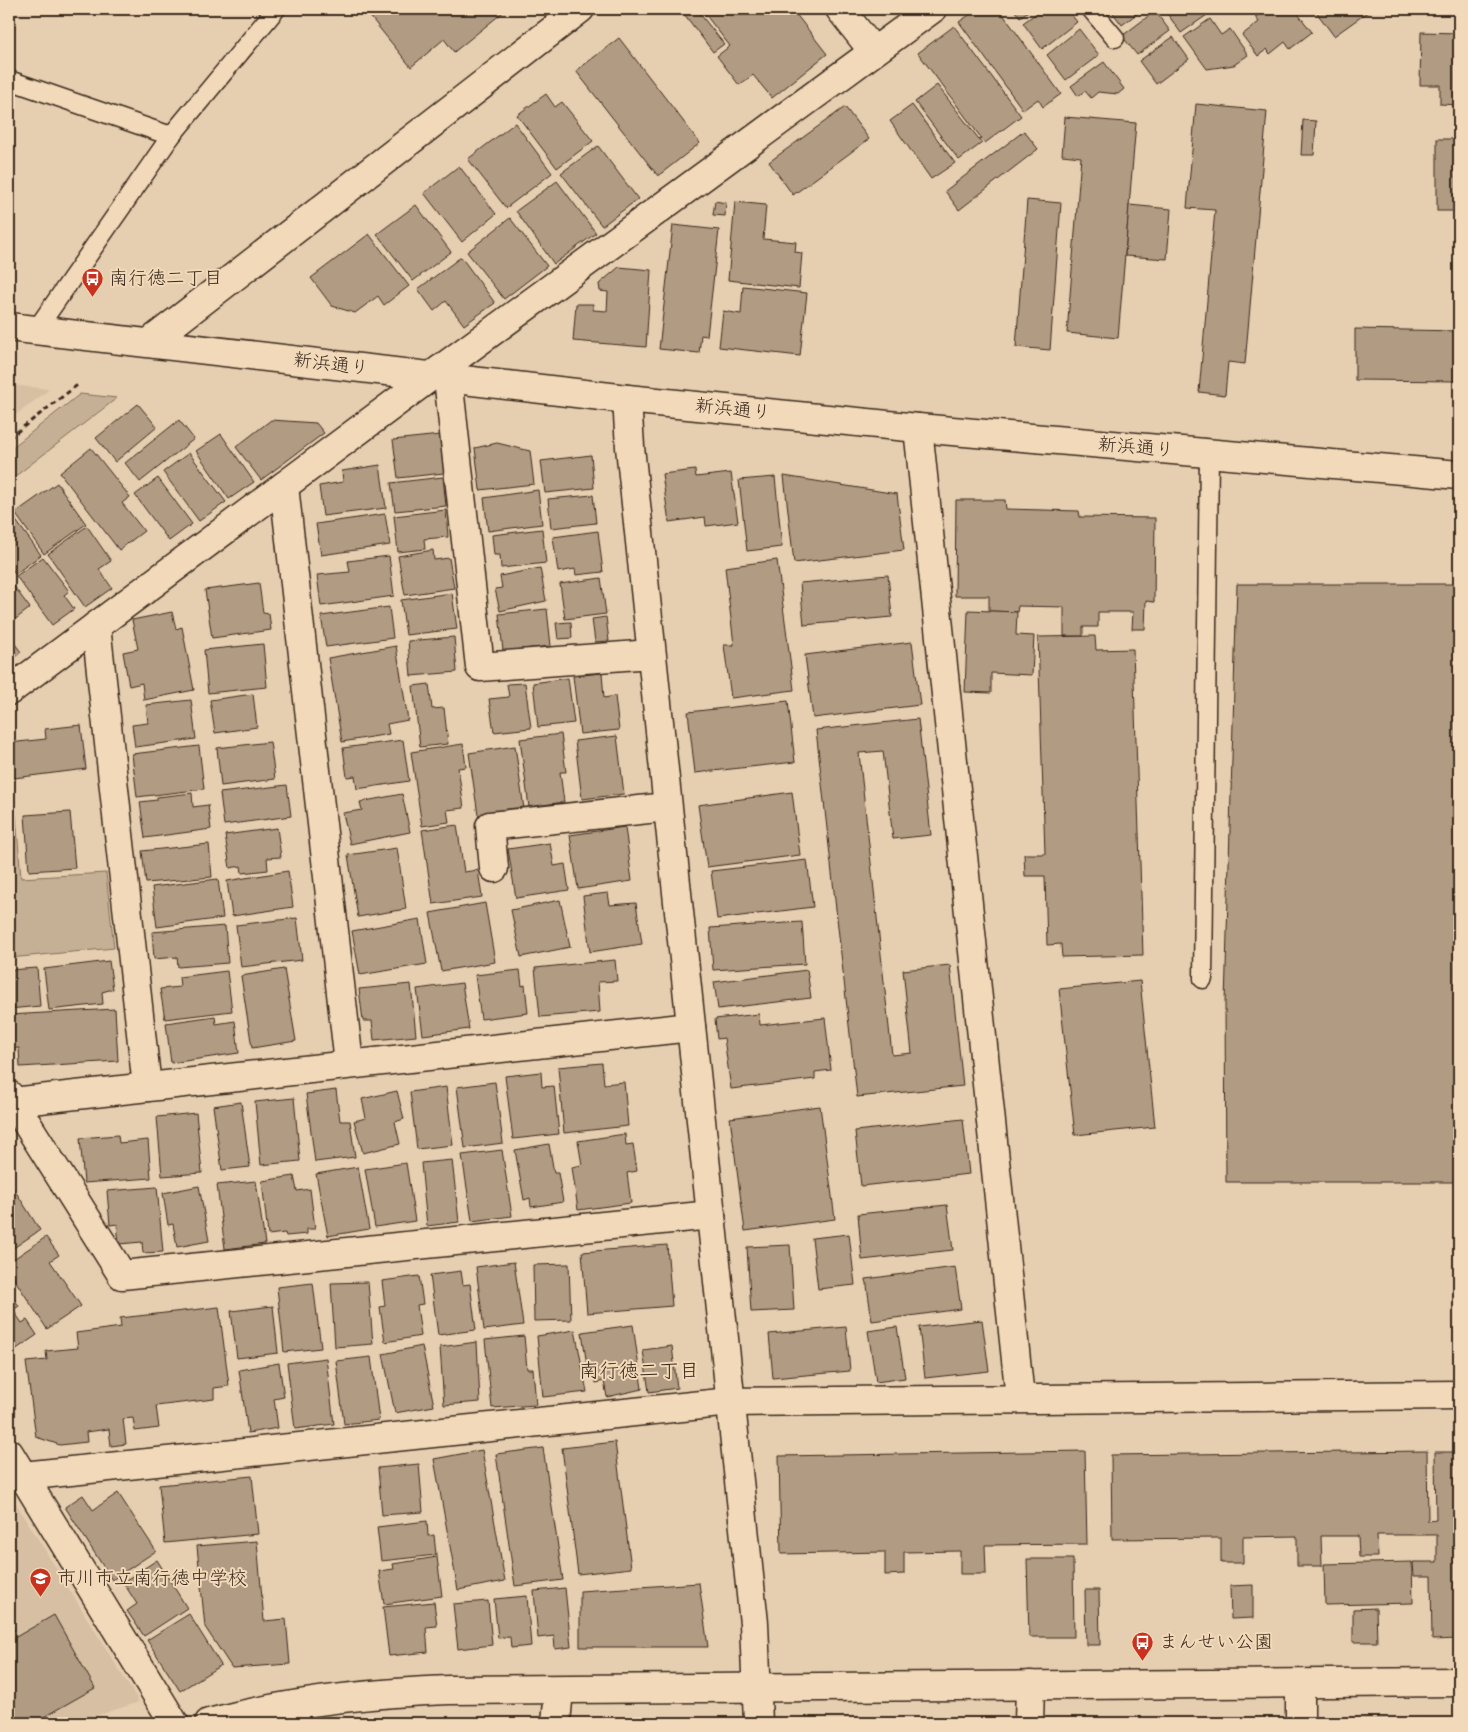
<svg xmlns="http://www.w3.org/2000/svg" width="1468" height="1732" viewBox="0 0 1468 1732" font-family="'Comic Neue','Klee One',sans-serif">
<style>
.built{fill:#d6bfa2}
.green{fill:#c6b095;stroke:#806d5a}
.building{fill:#b19b83;stroke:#3b2a1e}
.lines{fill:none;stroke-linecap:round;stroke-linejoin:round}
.lane-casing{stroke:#3b2a1e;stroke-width:21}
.street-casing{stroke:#3b2a1e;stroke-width:31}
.secondary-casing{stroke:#3b2a1e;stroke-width:31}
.path{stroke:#3b2a1e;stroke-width:3;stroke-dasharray:5 4;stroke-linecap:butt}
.lane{stroke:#f1d9b9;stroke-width:18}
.street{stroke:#f1d9b9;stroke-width:28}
.secondary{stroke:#f1d9b9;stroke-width:28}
.labels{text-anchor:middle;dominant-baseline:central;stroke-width:4;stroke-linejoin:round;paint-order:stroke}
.poi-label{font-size:19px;fill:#3b2a1e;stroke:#f1d9b9;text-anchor:start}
.street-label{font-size:19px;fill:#3b2a1e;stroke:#f1d9b9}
.neighbourhood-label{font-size:20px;fill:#3b2a1e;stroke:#f1d9b9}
</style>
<rect width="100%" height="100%" fill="#e6ceb0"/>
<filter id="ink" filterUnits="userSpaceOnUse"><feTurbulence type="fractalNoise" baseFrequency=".02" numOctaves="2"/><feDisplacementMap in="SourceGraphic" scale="10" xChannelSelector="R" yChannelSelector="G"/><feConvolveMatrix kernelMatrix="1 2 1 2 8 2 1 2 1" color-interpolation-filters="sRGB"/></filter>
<g filter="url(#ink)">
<!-- built -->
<g class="built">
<path d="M9,385L50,389L9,420Z"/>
<path d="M9,1492L139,1702L73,1723H9Z"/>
</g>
<!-- green -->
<g class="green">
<path d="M80,394L117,398L9,481V450Z"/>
<path d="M16,816L21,878L106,873L114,948L9,958V821Z"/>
<path d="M1459,1719V1723H1325L1329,1720Z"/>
</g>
<!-- building -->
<g class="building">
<path d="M364,9H507L454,52L444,39L411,67Z"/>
<path d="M683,9H696L724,44L713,52L681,10Z"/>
<path d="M701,9H792L827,54L772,98L753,75L739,85L717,56L730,46Z"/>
<path d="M978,9H999L1061,94L1043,107L1038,99L1023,110L959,22Z"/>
<path d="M1013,9H1031L1020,17Z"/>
<path d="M1042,9H1067L1077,22L1042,49L1023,23Z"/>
<path d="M1110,9H1143L1122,25Z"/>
<path d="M1164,9H1203L1207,15L1181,33Z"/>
<path d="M1265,9H1294L1312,32L1290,49L1285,42L1270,54L1267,49L1258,56L1242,35L1259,22L1255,17Z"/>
<path d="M1314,9H1372L1334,36Z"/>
<path d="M1155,11L1170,31L1137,55L1122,36Z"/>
<path d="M1210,19L1221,35L1230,29L1248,55L1234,65L1207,69L1184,37Z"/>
<path d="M954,26L1021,116L985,143L918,53Z"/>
<path d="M1079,29L1099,55L1066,80L1047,55Z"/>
<path d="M1421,32L1459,33V105L1440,104V85H1420Z"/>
<path d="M1173,37L1189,59L1156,84L1139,61Z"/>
<path d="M619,38L700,143L658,176L576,71Z"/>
<path d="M1104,62L1124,89L1118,94L1098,92L1091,98L1085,91L1078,96L1071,86Z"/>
<path d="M937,85L982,143L959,160L915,102Z"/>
<path d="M546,94L555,107L562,102L593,141L557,168L517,115Z"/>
<path d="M1196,104L1267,111L1245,364L1228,362L1225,395L1199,392L1215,210L1187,208Z"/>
<path d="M912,105L955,163L931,179L890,121Z"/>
<path d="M845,107L869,139L793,195L769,162Z"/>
<path d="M1065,117L1136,123L1118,338L1067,333L1081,157L1062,155Z"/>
<path d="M1303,120L1316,121L1314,155H1301Z"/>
<path d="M515,123L552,173L506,208L468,159Z"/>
<path d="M1024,131L1038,149L959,210L945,191Z"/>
<rect x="1437" y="139" width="22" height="72"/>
<path d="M598,146L638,199L602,226L561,173Z"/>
<path d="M459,166L496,214L462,242L424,193Z"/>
<path d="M557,181L596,233L554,264L516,211Z"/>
<path d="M1027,200L1061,203L1050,350L1016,347Z"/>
<path d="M715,201L726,203L725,216L713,215Z"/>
<path d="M735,202L766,205L763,239L796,242L795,252L802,253L799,288L728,280Z"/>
<path d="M416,205L451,252L413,281L377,234Z"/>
<path d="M1129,205L1171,209L1167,259L1125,256Z"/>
<path d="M510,218L547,266L504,299L467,252Z"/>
<path d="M673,225L719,230L707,336L701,335L699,353L659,349Z"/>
<path d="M369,234L409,286L384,305L378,296L355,313L332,306L311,278Z"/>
<path d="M461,257L495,303L464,325L446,301L434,311L418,289Z"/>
<path d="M619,267L651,270L646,347L573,341L576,304H593V310L607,311L608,292L600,291L599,284Z"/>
<path d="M743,286L807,293L800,356L719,347L723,311L741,314Z"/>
<path d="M1355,329L1459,331V381L1355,380Z"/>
<path d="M138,404L157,427L115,462L96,438Z"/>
<path d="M179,420L194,439L140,482L125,463Z"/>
<path d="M271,420L316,423L324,433L261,480L236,447Z"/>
<path d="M221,434L254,482L229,499L196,451Z"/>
<path d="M440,435L444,473L398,478L393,440Z"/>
<path d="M497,443L530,451L534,484L480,490L475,448Z"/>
<path d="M91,448L130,497L122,503L144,531L119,550L60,473Z"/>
<path d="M189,453L226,502L199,521L163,472Z"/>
<path d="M591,455L594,488L545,493L541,461Z"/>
<path d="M380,465L386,508L323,516L319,486L343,482L342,471Z"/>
<path d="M695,470L696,477L731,473L738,522L706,526L705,517L669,522L662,474Z"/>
<path d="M784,476L897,494L904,550L794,563Z"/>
<path d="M443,477L446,506L395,511L391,483Z"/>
<path d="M775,477L782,547L747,551L739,480Z"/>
<path d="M158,478L192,524L169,541L135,495Z"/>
<path d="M57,483L86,524L44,554L15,513Z"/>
<path d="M538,490L542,524L488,531L484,498Z"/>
<path d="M593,495L596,523L551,528L548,499Z"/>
<path d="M956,500H1005L1006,509L1079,511L1080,517L1155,518L1154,602L1146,601L1145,629H1132L1133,612H1098V627H1083V636H1064V607L1018,606L1017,612L989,611V596H955Z"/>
<path d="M446,510L448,537L424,539L425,549L398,552L394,516Z"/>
<path d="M9,511L41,555L15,574L9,565Z"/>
<path d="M385,514L390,545L321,555L316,524Z"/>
<path d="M87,526L111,561L99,569L112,588L85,607L48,554Z"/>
<path d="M542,529L546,563L501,568L500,555H494L492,535Z"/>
<path d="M598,531L603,572L576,575L575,569L558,572L553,537Z"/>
<path d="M433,550L434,560L449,558L454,588L405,595L398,556Z"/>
<path d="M389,556L394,596L321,606L317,575L350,572L348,561Z"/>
<path d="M43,557L69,591L64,595L74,609L52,625L16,576Z"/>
<path d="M777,560L794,690L731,698L724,645H734L725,567Z"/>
<path d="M540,568L546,601L500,611L495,589L502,588L500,576Z"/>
<path d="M888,575L892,617L804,625L800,583Z"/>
<path d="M601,578L606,614L565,619L560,584Z"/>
<path d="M9,580L30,608L9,624Z"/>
<path d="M259,583L263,613L269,614L271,630L212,638L205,590Z"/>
<path d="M1237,584H1459V1182H1226L1225,1003Z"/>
<path d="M452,593L457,629L406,635L401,600Z"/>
<path d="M389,607L393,638L326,647L321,616Z"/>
<path d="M547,609L551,646L503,651L499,614Z"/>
<path d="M968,610L1017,612L1016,635L1034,636L1032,675L991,673V693L965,692Z"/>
<path d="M172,612L176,629L182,627L194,690L144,700L142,683L129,686L123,652L138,649L132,620Z"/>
<path d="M606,617L609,641L595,642L592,619Z"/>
<path d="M571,622L572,638L558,639L556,623Z"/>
<path d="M9,636L21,652L9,662Z"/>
<path d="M1095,636L1096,650L1133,649L1143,955L1062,957L1061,944L1047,945L1045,876H1025L1024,854H1045L1038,637Z"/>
<path d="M454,637L457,672L411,676L408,641Z"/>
<path d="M912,642L920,705L813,718L805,655Z"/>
<path d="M263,644L267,687L208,693L204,650Z"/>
<path d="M396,646L408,720L387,724L389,734L342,742L328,658Z"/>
<path d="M602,673L604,698L615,696L619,730L580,734L573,676Z"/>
<path d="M568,678L574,723L538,727L533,683Z"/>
<path d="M525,683L531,728L494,732L489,699L509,697L507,684Z"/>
<path d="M429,684L432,709L444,708L448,744L420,747L413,686Z"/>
<path d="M253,694L257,727L215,733L210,700Z"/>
<path d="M191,700L196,739L135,747L132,725L148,723L146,705Z"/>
<path d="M788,701L795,762L695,773L688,712Z"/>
<path d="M918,719L931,835L893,839L883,751L859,753L892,1055L912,1053L903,970L950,965L963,1086L857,1097L816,730Z"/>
<path d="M81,725L86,769L14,778L9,743L46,739L45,729Z"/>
<path d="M561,734L566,772H560L564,802L529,807L520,739Z"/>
<path d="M617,736L624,794L582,799L575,741Z"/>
<path d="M403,740L409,781L357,789L355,776L347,777L343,748Z"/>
<path d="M270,742L275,779L221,786L217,748Z"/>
<path d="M463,744L466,767L458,768L464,808L447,810L449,822L422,826L411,752Z"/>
<path d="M199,746L204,789L137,797L132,754Z"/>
<path d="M515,746L524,809L478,815L469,753Z"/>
<path d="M287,785L291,816L224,825L220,793Z"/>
<path d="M792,792L800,855L707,867L698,805Z"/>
<path d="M192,793L193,807L208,805L211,829L145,838L140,802L157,800V797Z"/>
<path d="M402,794L410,832L350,844L343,813L362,810L360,802Z"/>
<path d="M9,797H11L14,817H9Z"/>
<path d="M70,812L75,868L29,871L25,815Z"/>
<path d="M457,825L464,872L478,870L482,897L433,904L422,830Z"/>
<path d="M625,827L632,881L578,889L570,835Z"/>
<path d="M277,828L281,857L267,858L268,870L242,873L241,866L230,868L225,835Z"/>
<path d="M550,843L554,866L565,864L569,890L516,898L508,849Z"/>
<path d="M209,844L212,877L146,883L142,851Z"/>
<path d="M397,848L406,909L358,917L348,855Z"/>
<path d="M807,860L813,907L717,919L711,871Z"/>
<path d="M288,871L293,907L232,916L227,881Z"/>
<path d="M218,879L223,918L157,927L152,887Z"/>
<path d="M608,893L610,905L636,903L642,944L590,952L583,896Z"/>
<path d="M560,900L570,947L521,957L511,910Z"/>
<path d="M485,903L495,962L441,971L430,913Z"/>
<path d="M297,918L302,960L241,967L236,925Z"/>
<path d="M420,919L427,964L360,975L352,931Z"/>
<path d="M802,922L805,964L713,970L710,928Z"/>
<path d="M225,926L228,963L178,967L177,957L154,959L152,932Z"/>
<path d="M615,960L617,981L598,982L600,1012L540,1017L535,968Z"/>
<path d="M109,961L113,989L102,992L103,1004L49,1010L44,969Z"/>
<path d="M37,968L40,1006L9,1009V970Z"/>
<path d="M284,969L296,1041L252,1048L241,976Z"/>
<path d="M520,970L522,986L525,985L528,1013L481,1019L475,975Z"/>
<path d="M807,970L811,998L718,1009L714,982Z"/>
<path d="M227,971L232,1011L165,1019L160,989L180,987L179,977Z"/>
<path d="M1140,981L1155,1127L1075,1135L1059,989Z"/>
<path d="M462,983L469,1029L423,1035L417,989Z"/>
<path d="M411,984L416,1036L374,1040L372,1021H363L359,989Z"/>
<path d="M115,1009L118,1061L20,1067L19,1048L9,1049V1015Z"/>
<path d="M759,1014L760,1025L825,1018L831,1070L815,1072V1079L731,1089L724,1038L717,1039L715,1019Z"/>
<path d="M215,1016L216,1024L235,1021L239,1053L171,1063L166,1023Z"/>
<path d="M602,1063L604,1084L624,1082L628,1126L564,1133L558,1067Z"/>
<path d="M541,1072L542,1087L554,1086L559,1134L513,1139L505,1076Z"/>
<path d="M495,1082L503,1143L465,1148L457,1087Z"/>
<path d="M446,1087L453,1145L417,1149L410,1092Z"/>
<path d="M336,1090L340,1121H350L355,1157L315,1162L306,1094Z"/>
<path d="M397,1091L404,1119L395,1122L400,1144L363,1153L354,1121L366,1118L362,1099Z"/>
<path d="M294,1098L300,1161L261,1165L255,1102Z"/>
<path d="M241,1102L250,1167L222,1170L213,1106Z"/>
<path d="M820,1106L835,1219L745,1231L730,1118Z"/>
<path d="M196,1113L202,1173L162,1176L157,1117Z"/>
<path d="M963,1119L969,1174L861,1186L855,1131Z"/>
<path d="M625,1134L626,1145L633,1144L637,1171L627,1173L631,1203L578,1210L572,1167L582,1165L578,1141Z"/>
<path d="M118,1135L119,1143L148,1140L151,1178L84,1183L80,1138Z"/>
<path d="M549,1144L554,1173H558L563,1202L531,1207L530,1198L524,1200L515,1150Z"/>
<path d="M502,1150L512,1216L472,1221L462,1155Z"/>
<path d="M452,1160L459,1222L427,1226L421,1163Z"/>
<path d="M406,1163L415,1221L375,1227L365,1169Z"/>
<path d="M358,1167L369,1229L328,1236L316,1174Z"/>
<path d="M294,1176L297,1191L310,1189L315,1229H307V1234L286,1236L285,1233L268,1235L262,1181Z"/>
<path d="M256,1181L265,1244L225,1249L217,1185Z"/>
<path d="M12,1186L40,1230L9,1251V1188Z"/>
<path d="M199,1186L209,1241L177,1247L173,1224L168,1225L163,1193Z"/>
<path d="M157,1187L163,1252L143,1253L142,1242L119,1244L117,1224L110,1225L107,1191Z"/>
<path d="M947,1205L953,1250L862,1260L858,1214Z"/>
<path d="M849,1234L855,1285L818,1289L812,1238Z"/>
<path d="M46,1237L59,1255L50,1261L81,1306L47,1329L9,1271V1262Z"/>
<path d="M667,1245L672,1306L587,1313L582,1252Z"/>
<path d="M790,1245L794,1310L751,1312L747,1247Z"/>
<path d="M514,1262L523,1325L484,1330L476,1267Z"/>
<path d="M569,1264L571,1320L534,1321L533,1265Z"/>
<path d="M955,1267L961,1309L872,1321L866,1279Z"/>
<path d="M461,1271L463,1285L470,1284L476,1330L438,1335L430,1275Z"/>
<path d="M419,1276L423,1304L417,1305L421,1336L385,1342L380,1307L385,1306L382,1281Z"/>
<path d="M368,1282L373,1344L335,1347L331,1283Z"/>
<path d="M313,1283L321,1348L284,1352L277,1287Z"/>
<path d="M9,1291L19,1306L13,1310L22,1323L27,1320L37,1335L9,1354Z"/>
<path d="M273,1306L278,1353L237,1358L231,1311Z"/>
<path d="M219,1307L229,1386L214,1388V1399L156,1406L159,1428L135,1431L133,1418L123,1419L126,1444L111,1446L109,1429L86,1432L87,1442L60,1445L36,1437L26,1362L47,1360L46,1351L78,1348L76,1333L121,1327L120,1318Z"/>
<path d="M982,1320L989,1371L925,1378L919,1327Z"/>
<path d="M633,1325L642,1389L607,1397L604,1381L596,1383L594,1372L588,1373L582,1332Z"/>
<path d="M846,1327L850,1371L773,1378L769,1334Z"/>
<path d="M897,1327L905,1378L876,1382L868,1331Z"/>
<path d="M575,1330L587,1392L543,1397L537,1336Z"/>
<path d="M524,1336L527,1369H533L536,1405L492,1408L485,1340Z"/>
<path d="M477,1342L480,1402L444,1405L440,1347Z"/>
<path d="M422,1346L434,1406L395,1413L383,1354Z"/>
<path d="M672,1346L677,1388L649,1392L643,1350Z"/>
<path d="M371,1357L379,1420L344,1424L336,1361Z"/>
<path d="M326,1358L334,1424L295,1429L287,1363Z"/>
<path d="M279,1363L284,1397L274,1399L278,1428L248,1433L239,1370Z"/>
<path d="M615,1442L631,1568L578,1574L562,1448Z"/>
<path d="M543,1448L563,1580L515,1586L496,1454Z"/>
<path d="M482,1450L505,1581L458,1590L434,1459Z"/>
<path d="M1085,1451L1087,1544L985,1545L986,1574H960V1551L904,1552V1574L885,1575V1552L781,1554L779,1456Z"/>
<path d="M1427,1451L1428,1521L1436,1520L1435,1452H1459V1639L1432,1640L1431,1576H1414L1413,1562H1437V1535H1377L1378,1557H1359L1358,1536H1321L1322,1566H1297V1536L1243,1537V1563H1221V1538L1112,1539L1111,1455Z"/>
<path d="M419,1464L423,1512L382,1515L378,1468Z"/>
<path d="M252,1476L258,1534L165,1543L159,1485Z"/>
<path d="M118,1493L156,1551L112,1580L65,1507L83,1495L93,1510Z"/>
<path d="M427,1521L428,1536L434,1535L436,1555L381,1561L377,1527Z"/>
<path d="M257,1541L264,1621L286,1619L290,1664L232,1668L205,1627L197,1546Z"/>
<path d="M437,1557L442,1596L384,1604L379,1571L394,1569L393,1564Z"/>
<path d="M1027,1559H1073L1074,1637H1029Z"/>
<path d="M157,1560L187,1608L144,1636L127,1611L137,1604L123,1582Z"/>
<path d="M1412,1562L1413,1603L1325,1605L1324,1564Z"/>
<path d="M699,1583L708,1647H580V1591Z"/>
<path d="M1253,1585V1618L1231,1619L1230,1586Z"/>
<path d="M565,1588L571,1647L555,1649L554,1636L538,1638L534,1591Z"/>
<path d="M1085,1590H1099L1100,1645H1086Z"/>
<path d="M527,1596L531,1646L511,1648L510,1637L498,1638L494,1599Z"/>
<path d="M488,1601L492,1645L458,1649L453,1604Z"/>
<path d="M434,1602L437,1626L426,1627L428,1652L389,1656L383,1607Z"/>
<path d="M1376,1608L1377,1642H1353V1609Z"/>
<path d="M189,1614L221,1665L180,1691L147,1640Z"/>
<path d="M54,1615L95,1688L33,1723H9V1641Z"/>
<path d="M9,1620L15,1630L9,1634Z"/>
</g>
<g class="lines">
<defs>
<g id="lane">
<path d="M1091,9L1115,38"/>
<path d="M9,80L171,136"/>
<path d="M36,330L171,136L276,9"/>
<path d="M1203,979L1209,453"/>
</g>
<g id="street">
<path d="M840,9L873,51"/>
<path d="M150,342L580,9"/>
<path d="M448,378L480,667L651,654"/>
<path d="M918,428L1020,1398"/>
<path d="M284,486L349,1064"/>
<path d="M96,626L147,1087"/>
<path d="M9,691L430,377L932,9"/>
<path d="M494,868L490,826L667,807"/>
<path d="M9,1095L122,1275L711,1215"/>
<path d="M13,1102L691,1027"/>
<path d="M9,1453L174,1723"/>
<path d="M23,1476L730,1402L1459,1395"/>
<path d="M556,1723L559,1690"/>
<path d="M1029,1723L1030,1685"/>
<path d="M1300,1723V1684"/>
</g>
<g id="secondary">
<path d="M9,327L627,399L918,428L1459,475"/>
<path d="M627,399L630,447L754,1623L758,1723"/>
<path d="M209,1723C287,1702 368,1693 449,1690L1459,1682"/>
</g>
</defs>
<!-- lane casing -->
<use href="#lane" class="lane-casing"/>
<!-- street casing -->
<use href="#street" class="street-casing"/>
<!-- secondary casing -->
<use href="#secondary" class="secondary-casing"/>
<!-- path -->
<path class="path" d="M9,438L80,383"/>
<!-- lane -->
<use href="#lane" class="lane"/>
<!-- street -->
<use href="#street" class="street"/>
<!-- secondary -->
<use href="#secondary" class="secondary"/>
</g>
</g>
<!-- icons -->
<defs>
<symbol id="bus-pin" viewBox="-11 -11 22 30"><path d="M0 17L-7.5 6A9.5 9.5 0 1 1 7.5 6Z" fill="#c8321e" stroke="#f1d9b9"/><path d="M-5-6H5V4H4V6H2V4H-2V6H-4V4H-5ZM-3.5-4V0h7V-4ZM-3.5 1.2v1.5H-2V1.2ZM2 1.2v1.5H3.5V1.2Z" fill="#fff"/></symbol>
<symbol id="school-pin" viewBox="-11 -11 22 30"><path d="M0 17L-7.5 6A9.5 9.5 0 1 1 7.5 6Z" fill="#c8321e" stroke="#f1d9b9"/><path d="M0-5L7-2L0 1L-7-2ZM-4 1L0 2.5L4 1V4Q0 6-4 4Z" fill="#fff"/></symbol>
</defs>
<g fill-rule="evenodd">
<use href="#bus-pin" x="80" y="266" width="25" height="34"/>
<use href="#school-pin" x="28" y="1566" width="25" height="34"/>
<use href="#bus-pin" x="1130" y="1630" width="25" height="34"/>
</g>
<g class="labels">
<!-- poi labels -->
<g class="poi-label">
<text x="109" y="278">南行徳二丁目</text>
<text x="57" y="1578">市川市立南行徳中学校</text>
<text x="1159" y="1642">まんせい公園</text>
</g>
<!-- street labels -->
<g class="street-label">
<text transform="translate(331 364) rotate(7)">新浜通り</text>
<text transform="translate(733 409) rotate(6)">新浜通り</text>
<text transform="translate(1136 447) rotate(5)">新浜通り</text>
</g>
<!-- neighbourhood labels -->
<g class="neighbourhood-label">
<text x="639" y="1370">南行徳二丁目</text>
</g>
</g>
<!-- margin -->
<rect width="1468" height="1732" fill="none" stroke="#f1d9b9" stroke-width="30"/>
<rect x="15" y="15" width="1438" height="1702" fill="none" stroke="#3b2a1e" stroke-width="2" filter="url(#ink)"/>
</svg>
